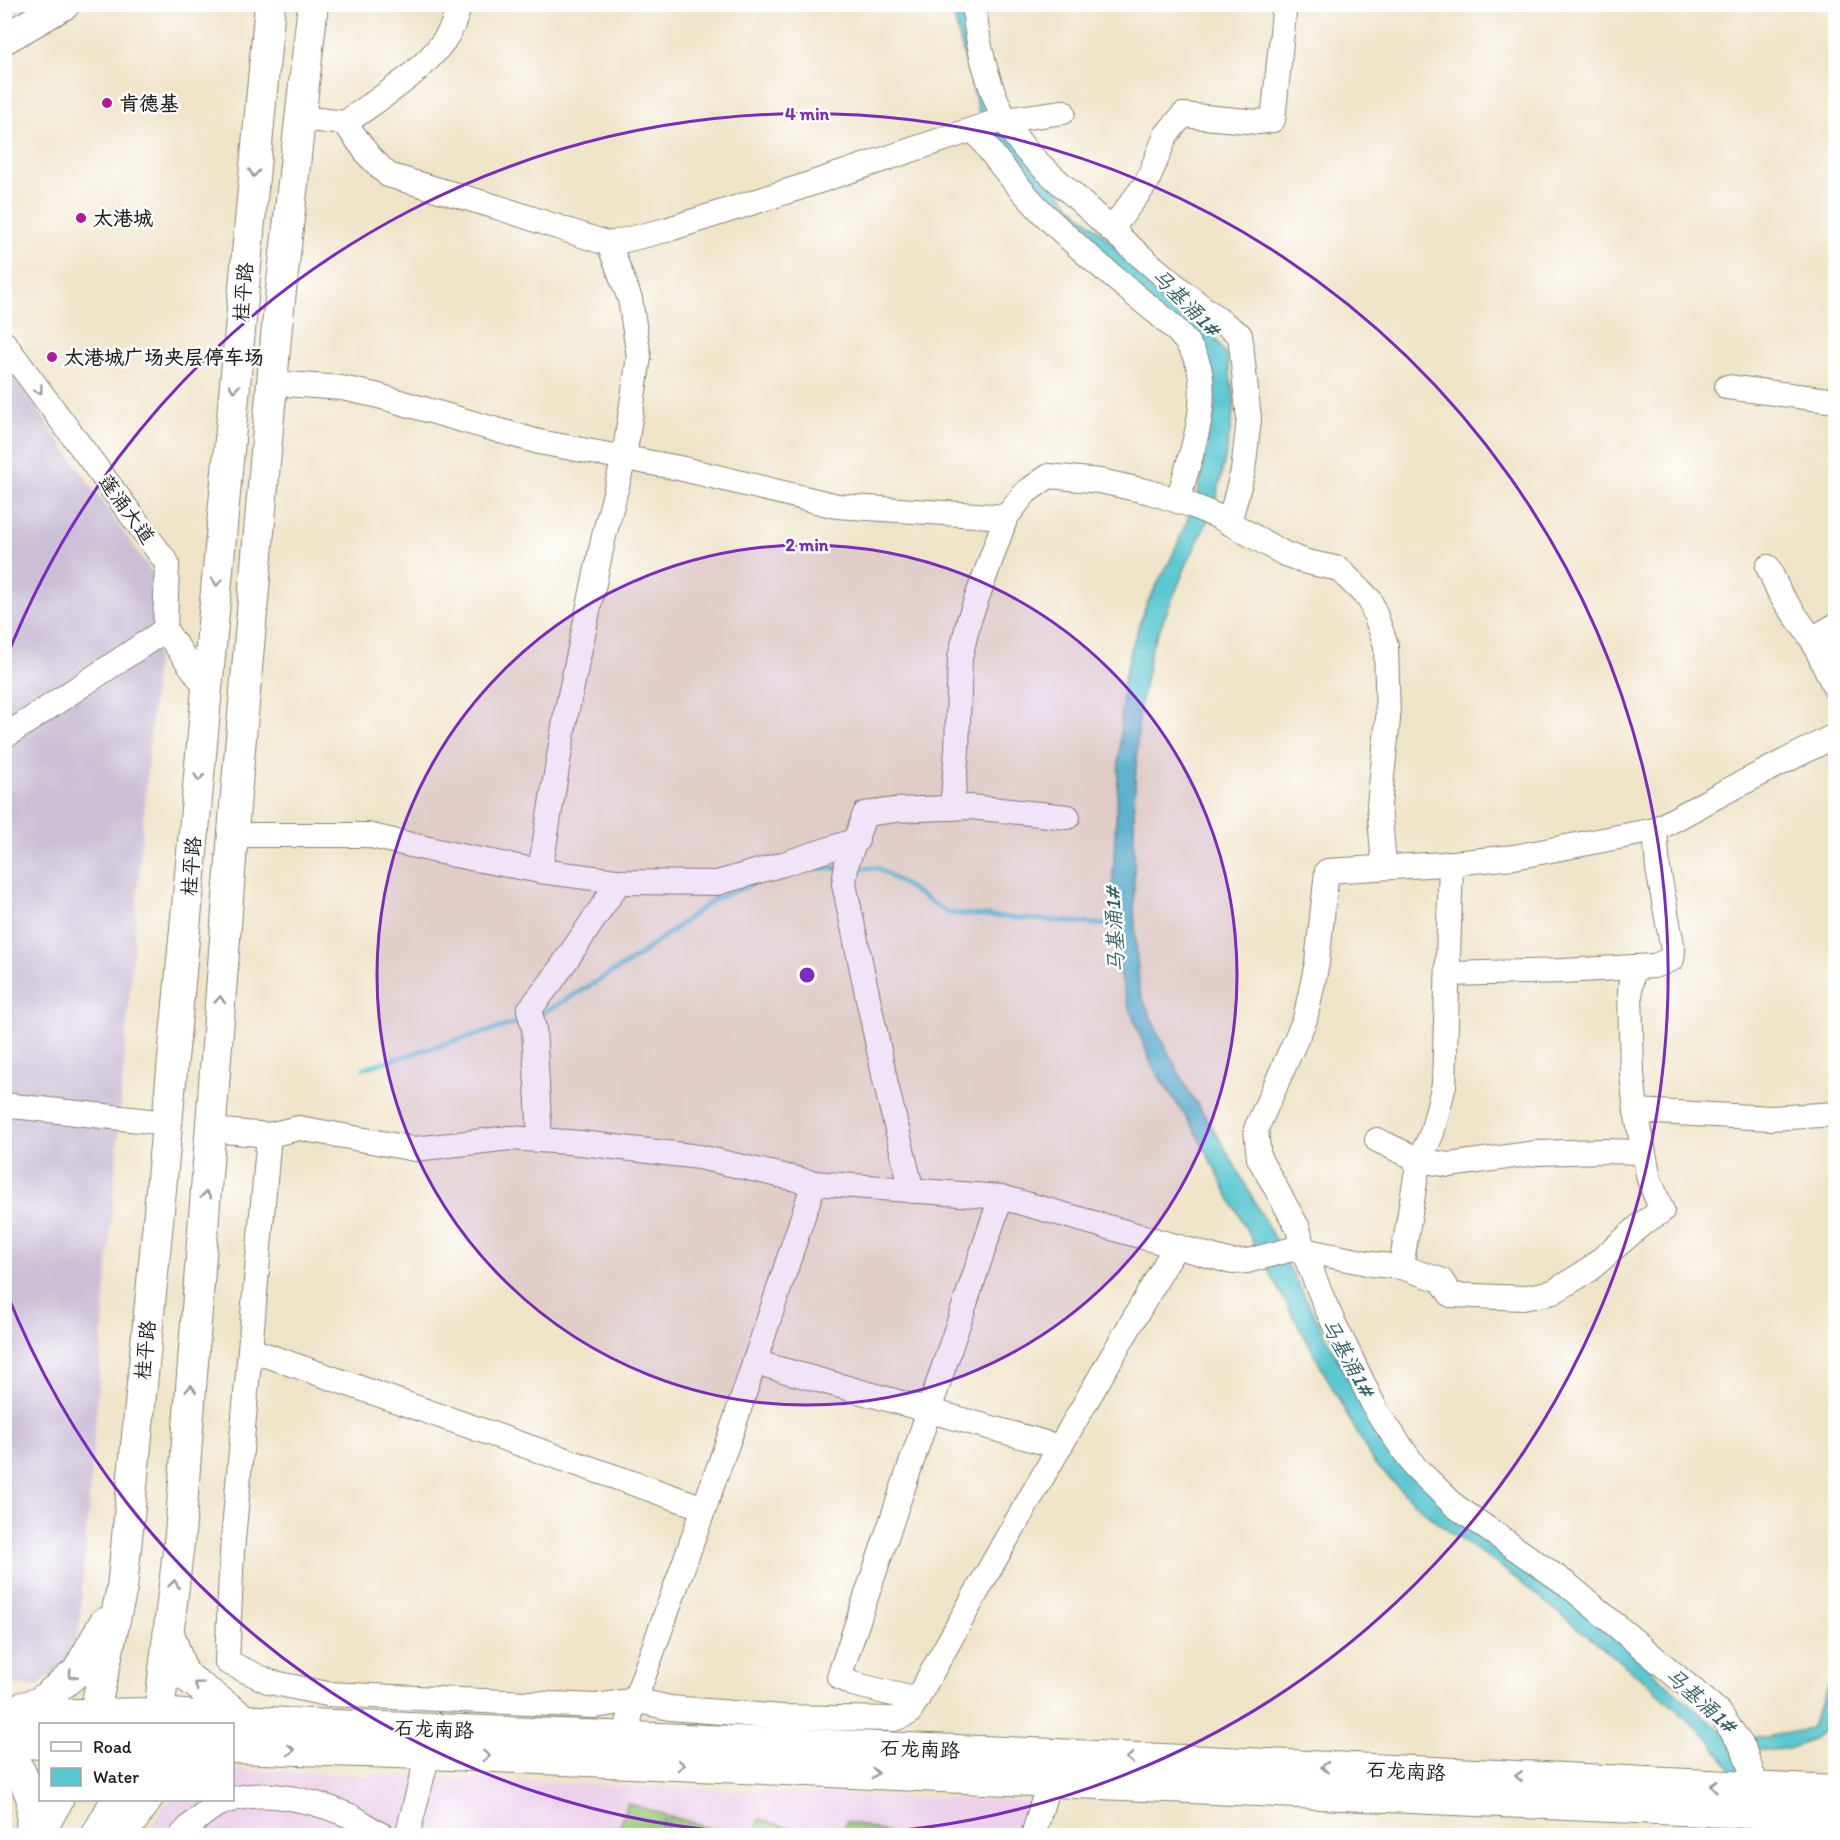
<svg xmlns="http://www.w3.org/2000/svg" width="1840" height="1840" viewBox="0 0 1840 1840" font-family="Itim,'LXGW WenKai TC',sans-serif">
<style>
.built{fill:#ecd1ea}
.industrial{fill:#cbbfd5}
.green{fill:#9ac877;stroke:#5b724a;stroke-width:1.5}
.water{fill:#5ac7d1;stroke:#3b7276;stroke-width:1.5}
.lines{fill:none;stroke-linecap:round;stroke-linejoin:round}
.stream{stroke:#5ac7d1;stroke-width:5}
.minor-casing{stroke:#868072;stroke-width:26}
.major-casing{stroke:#868072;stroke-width:32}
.minor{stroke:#fff;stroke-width:24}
.major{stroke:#fff;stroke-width:30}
.tram{stroke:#1c1c1c;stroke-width:1.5}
.oneway{stroke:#999}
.ring{fill:none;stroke:#7b2cbf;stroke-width:3}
.poi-dot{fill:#b5179e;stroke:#fff;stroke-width:2}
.labels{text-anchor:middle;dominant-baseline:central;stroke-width:5;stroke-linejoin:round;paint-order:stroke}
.poi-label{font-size:20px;font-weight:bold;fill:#1c1c1c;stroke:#fff;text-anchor:start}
.street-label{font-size:20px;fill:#1c1c1c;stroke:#fff}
.water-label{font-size:21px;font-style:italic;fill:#356064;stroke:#fff}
.centre{fill:#7b2cbf;stroke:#fff;stroke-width:3}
.ring-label{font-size:18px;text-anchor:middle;font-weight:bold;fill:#7b2cbf;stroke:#fff;stroke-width:5;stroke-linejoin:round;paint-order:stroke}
</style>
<rect width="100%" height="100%" fill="#fff"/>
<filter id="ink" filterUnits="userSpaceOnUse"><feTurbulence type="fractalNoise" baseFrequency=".0167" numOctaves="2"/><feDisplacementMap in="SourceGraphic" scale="12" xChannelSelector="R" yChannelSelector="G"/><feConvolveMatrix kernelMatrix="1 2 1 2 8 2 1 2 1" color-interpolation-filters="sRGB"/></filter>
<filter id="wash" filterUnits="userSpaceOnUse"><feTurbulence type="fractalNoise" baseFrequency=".008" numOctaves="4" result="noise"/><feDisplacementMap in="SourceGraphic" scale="24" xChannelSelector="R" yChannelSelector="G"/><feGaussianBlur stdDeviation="1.35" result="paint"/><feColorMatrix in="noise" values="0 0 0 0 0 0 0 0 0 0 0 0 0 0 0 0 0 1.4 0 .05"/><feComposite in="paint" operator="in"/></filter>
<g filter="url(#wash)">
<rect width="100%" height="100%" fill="#efe4c8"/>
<!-- built -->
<path class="built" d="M233,1770L1035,1802L1025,1836H148L167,1800H232Z"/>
<!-- industrial -->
<path class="industrial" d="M4,361L162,587L77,1651L38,1686H4Z"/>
<!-- green -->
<g class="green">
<path d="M627,1803L666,1815L660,1835H617Z"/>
<path d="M669,1816L734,1835H664Z"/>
<path d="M759,1819H760L814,1835H755Z"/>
<path d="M846,1821L895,1835H841Z"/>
</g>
<!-- water -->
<path class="water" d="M951,5H964L972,50L1066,201L1214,335L1227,357L1235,403L1227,448L1215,505L1186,566L1151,649L1139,712L1134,800V909L1139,990L1159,1036L1191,1095L1222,1143L1250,1193L1362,1405L1523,1563L1646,1665L1683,1699L1731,1739L1765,1737L1810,1729L1835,1673V1717L1815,1739L1788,1749L1740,1751L1747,1776L1733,1773L1711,1741L1648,1684L1500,1566L1437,1523L1408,1497L1373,1462L1252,1240L1194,1129L1152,1066L1126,999L1118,962L1112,896L1123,684L1132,646L1147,603L1172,557L1198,494L1206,442L1216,406L1204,359L1047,207L992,137L979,113Z"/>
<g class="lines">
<!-- stream -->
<g class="stream">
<path d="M803,868H841"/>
<path d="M854,868H878L948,913L1122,926"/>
<path d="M538,1016L630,962L714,899L751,885"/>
<path d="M364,1068L526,1020"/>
</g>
</g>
</g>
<g filter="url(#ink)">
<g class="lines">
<defs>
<g id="minor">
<path d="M974,4C977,52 994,112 1025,149C1040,167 1065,186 1082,203C1132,249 1184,296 1240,335L1249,419L1243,471L1229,523"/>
<path d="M300,118L345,123L369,156L388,175L497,207L609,244L666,230L798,188L998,121L1063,112"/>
<path d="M345,123C380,98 429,69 450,31C454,23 457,13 460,4"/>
<path d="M974,129C1002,169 1033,206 1070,239C1091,259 1114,277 1136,296C1159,315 1191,336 1199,367C1209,411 1189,458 1178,501"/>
<path d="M1111,230L1147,182L1166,135L1183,115L1258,122L1273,120L1285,4"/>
<path d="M4,343L167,563L165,630L207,689"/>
<path d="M272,383L342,388L375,395L539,442L679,468L837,506L1006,517"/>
<path d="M1727,387L1836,401"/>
<path d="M1768,567L1780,594L1812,639L1836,690"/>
<path d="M1812,639L1836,625"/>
<path d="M4,737L165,630"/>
<path d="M952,808L957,750L960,658L969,620L1006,517L1026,492L1049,476L1100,481L1150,492L1193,506L1219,517L1285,554L1307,562L1339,569L1370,600L1386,645L1388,719L1379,805L1384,866"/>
<path d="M233,835H367L455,855L540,871L624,882L717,883L783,864L857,840"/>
<path d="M540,871L566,714L604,536L624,458L639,357L630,299L609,244"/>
<path d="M1449,974L1562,971L1654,966L1672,959L1673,950L1658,869L1655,830"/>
<path d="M4,1105L167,1123"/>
<path d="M1636,1111L1772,1118L1836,1114"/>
<path d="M211,1130L269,1135L299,1128L415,1149L510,1138L581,1143L699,1157L814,1183L1001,1197L1232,1262L1247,1261L1293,1249L1303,1250L1372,1264L1401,1267L1441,1280L1451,1295L1523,1298L1553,1292L1589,1270L1643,1223L1662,1211L1649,1179L1636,1111L1632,1074L1630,989L1633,967"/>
<path d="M269,1135L232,1552L227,1662L270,1682L327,1694L595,1706L635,1700L670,1708L783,1717L894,1719L909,1713L1003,1545L1176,1246"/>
<path d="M540,1140L534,1028L529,1010L552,981L619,882"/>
<path d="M1377,1140L1419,1160L1449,1165L1536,1153L1603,1151L1643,1152"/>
<path d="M912,1191L887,1089L844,884L847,862L865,814L895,810L971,807L1068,817"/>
<path d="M1401,1267L1418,1164L1432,1133L1444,1085L1451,863"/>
<path d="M251,1350L704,1508"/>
<path d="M754,1362L1060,1447"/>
<path d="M917,1700L853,1684L839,1677L1001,1197"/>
<path d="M624,1737L635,1700L731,1433L814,1183"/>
<path d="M1757,1788L1743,1747L1719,1712L1568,1585L1455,1506L1415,1467L1376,1410L1326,1307L1303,1250L1298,1228L1259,1158L1256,1129L1305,1019L1317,963L1327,871L1443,864L1514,857L1655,830L1719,795L1836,735"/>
<path d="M1779,1814L1781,1836"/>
<path d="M181,1836C190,1826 198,1817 209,1810C248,1784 307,1798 348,1815C361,1820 371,1831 384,1836"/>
<path d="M407,1836L428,1754"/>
<path d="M1033,1836L1049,1781"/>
</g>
<g id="major">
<path d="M4,39L65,4"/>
<path d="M170,1636L183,1674L245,1720"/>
<path d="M13,1710L40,1702L77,1672L104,1623"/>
<path d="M4,1715L159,1713L285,1723L1055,1754L1836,1791"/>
<path d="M92,1724L122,1588L158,1222L270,4"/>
<path d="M155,1724L159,1713L180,1534L235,806L277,326L313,4"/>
<path d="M4,1741L40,1744"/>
<path d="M4,1744L21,1773L32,1799L31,1836"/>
<path d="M232,1748L428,1754L1836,1817"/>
<path d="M38,1836L58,1800"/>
<path d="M96,1836L116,1800"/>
<path d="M118,1836L127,1828L147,1800"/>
</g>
</defs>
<!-- minor casing -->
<use href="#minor" class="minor-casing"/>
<!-- major casing -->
<use href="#major" class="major-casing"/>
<!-- minor -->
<use href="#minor" class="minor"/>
<!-- major -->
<use href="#major" class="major"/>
<!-- tram -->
<path class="tram" d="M4,6L6,4"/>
</g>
<!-- one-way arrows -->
<defs><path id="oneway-chevron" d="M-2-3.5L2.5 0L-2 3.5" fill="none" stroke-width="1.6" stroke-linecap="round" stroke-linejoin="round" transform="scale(1.5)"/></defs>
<g class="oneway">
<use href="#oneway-chevron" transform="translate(254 173) rotate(95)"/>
<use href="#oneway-chevron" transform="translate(234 388) rotate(95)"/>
<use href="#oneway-chevron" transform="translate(39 390) rotate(54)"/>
<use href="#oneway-chevron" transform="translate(217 582) rotate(95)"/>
<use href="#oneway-chevron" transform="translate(199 777) rotate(95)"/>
<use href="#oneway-chevron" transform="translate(220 1000) rotate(-86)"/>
<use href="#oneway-chevron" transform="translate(206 1195) rotate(-86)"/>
<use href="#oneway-chevron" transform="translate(191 1389) rotate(-86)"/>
<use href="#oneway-chevron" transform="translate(174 1584) rotate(-83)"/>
<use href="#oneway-chevron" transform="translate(72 1675) rotate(136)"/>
<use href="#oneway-chevron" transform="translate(198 1685) rotate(-143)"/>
<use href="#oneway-chevron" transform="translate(291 1750) rotate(2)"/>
<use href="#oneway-chevron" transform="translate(486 1756) rotate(2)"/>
<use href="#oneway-chevron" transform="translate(1130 1758) rotate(-177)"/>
<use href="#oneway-chevron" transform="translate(681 1765) rotate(2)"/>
<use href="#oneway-chevron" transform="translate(1325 1767) rotate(-177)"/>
<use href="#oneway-chevron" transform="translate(875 1773) rotate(2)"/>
<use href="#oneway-chevron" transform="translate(1519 1776) rotate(-177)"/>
<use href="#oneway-chevron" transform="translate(1714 1786) rotate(-177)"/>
</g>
</g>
<!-- distance rings -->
<circle cx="807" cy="975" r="430" fill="#7b2cbf" fill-opacity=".12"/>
<g class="ring">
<circle cx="807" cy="975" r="430"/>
<path d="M777 1835A861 861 0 0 1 6 1291M6 659A861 861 0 1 1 837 1835"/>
</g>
<!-- markers -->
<g class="poi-dot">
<circle cx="107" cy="103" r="6"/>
<circle cx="81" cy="218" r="6"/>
<circle cx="52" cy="357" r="6"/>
</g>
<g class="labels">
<!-- poi labels -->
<g class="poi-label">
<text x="119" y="103">肯德基</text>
<text x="93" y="218">太港城</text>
<text x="64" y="357">太港城广场夹层停车场</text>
</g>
<!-- street labels -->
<g class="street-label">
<text transform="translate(243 292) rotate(-85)">桂平路</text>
<text transform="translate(127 509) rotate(54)">蓬涌大道</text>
<text transform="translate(191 866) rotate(-85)">桂平路</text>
<text transform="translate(145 1350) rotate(-84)">桂平路</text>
<text transform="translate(434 1729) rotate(2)">石龙南路</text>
<text transform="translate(920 1749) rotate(2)">石龙南路</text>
<text transform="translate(1406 1771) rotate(3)">石龙南路</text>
</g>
<!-- water labels -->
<g class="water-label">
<text transform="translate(1186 302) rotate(45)">马基涌1#</text>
<text transform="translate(1114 930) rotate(-93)">马基涌1#</text>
<text transform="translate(1348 1357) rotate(61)">马基涌1#</text>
<text transform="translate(1701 1700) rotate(42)">马基涌1#</text>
</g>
</g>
<circle cx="807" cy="975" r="9" class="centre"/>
<g class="ring-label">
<text x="807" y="120">4 min</text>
<text x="807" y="551">2 min</text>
</g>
<!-- margin -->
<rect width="1840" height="1840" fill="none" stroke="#fff" stroke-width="24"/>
<!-- legend -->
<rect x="39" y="1723" width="195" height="78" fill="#ffffff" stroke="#a4a4a4" stroke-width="1.5"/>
<rect x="51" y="1742" width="30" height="9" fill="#ffffff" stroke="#a4a4a4" stroke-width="1.5"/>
<text x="93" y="1753" font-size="18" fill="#1c1c1c">Road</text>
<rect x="51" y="1768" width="30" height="18" fill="#5ac7d1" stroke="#a4a4a4" stroke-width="1.5"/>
<text x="93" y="1783" font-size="18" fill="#1c1c1c">Water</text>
</svg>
